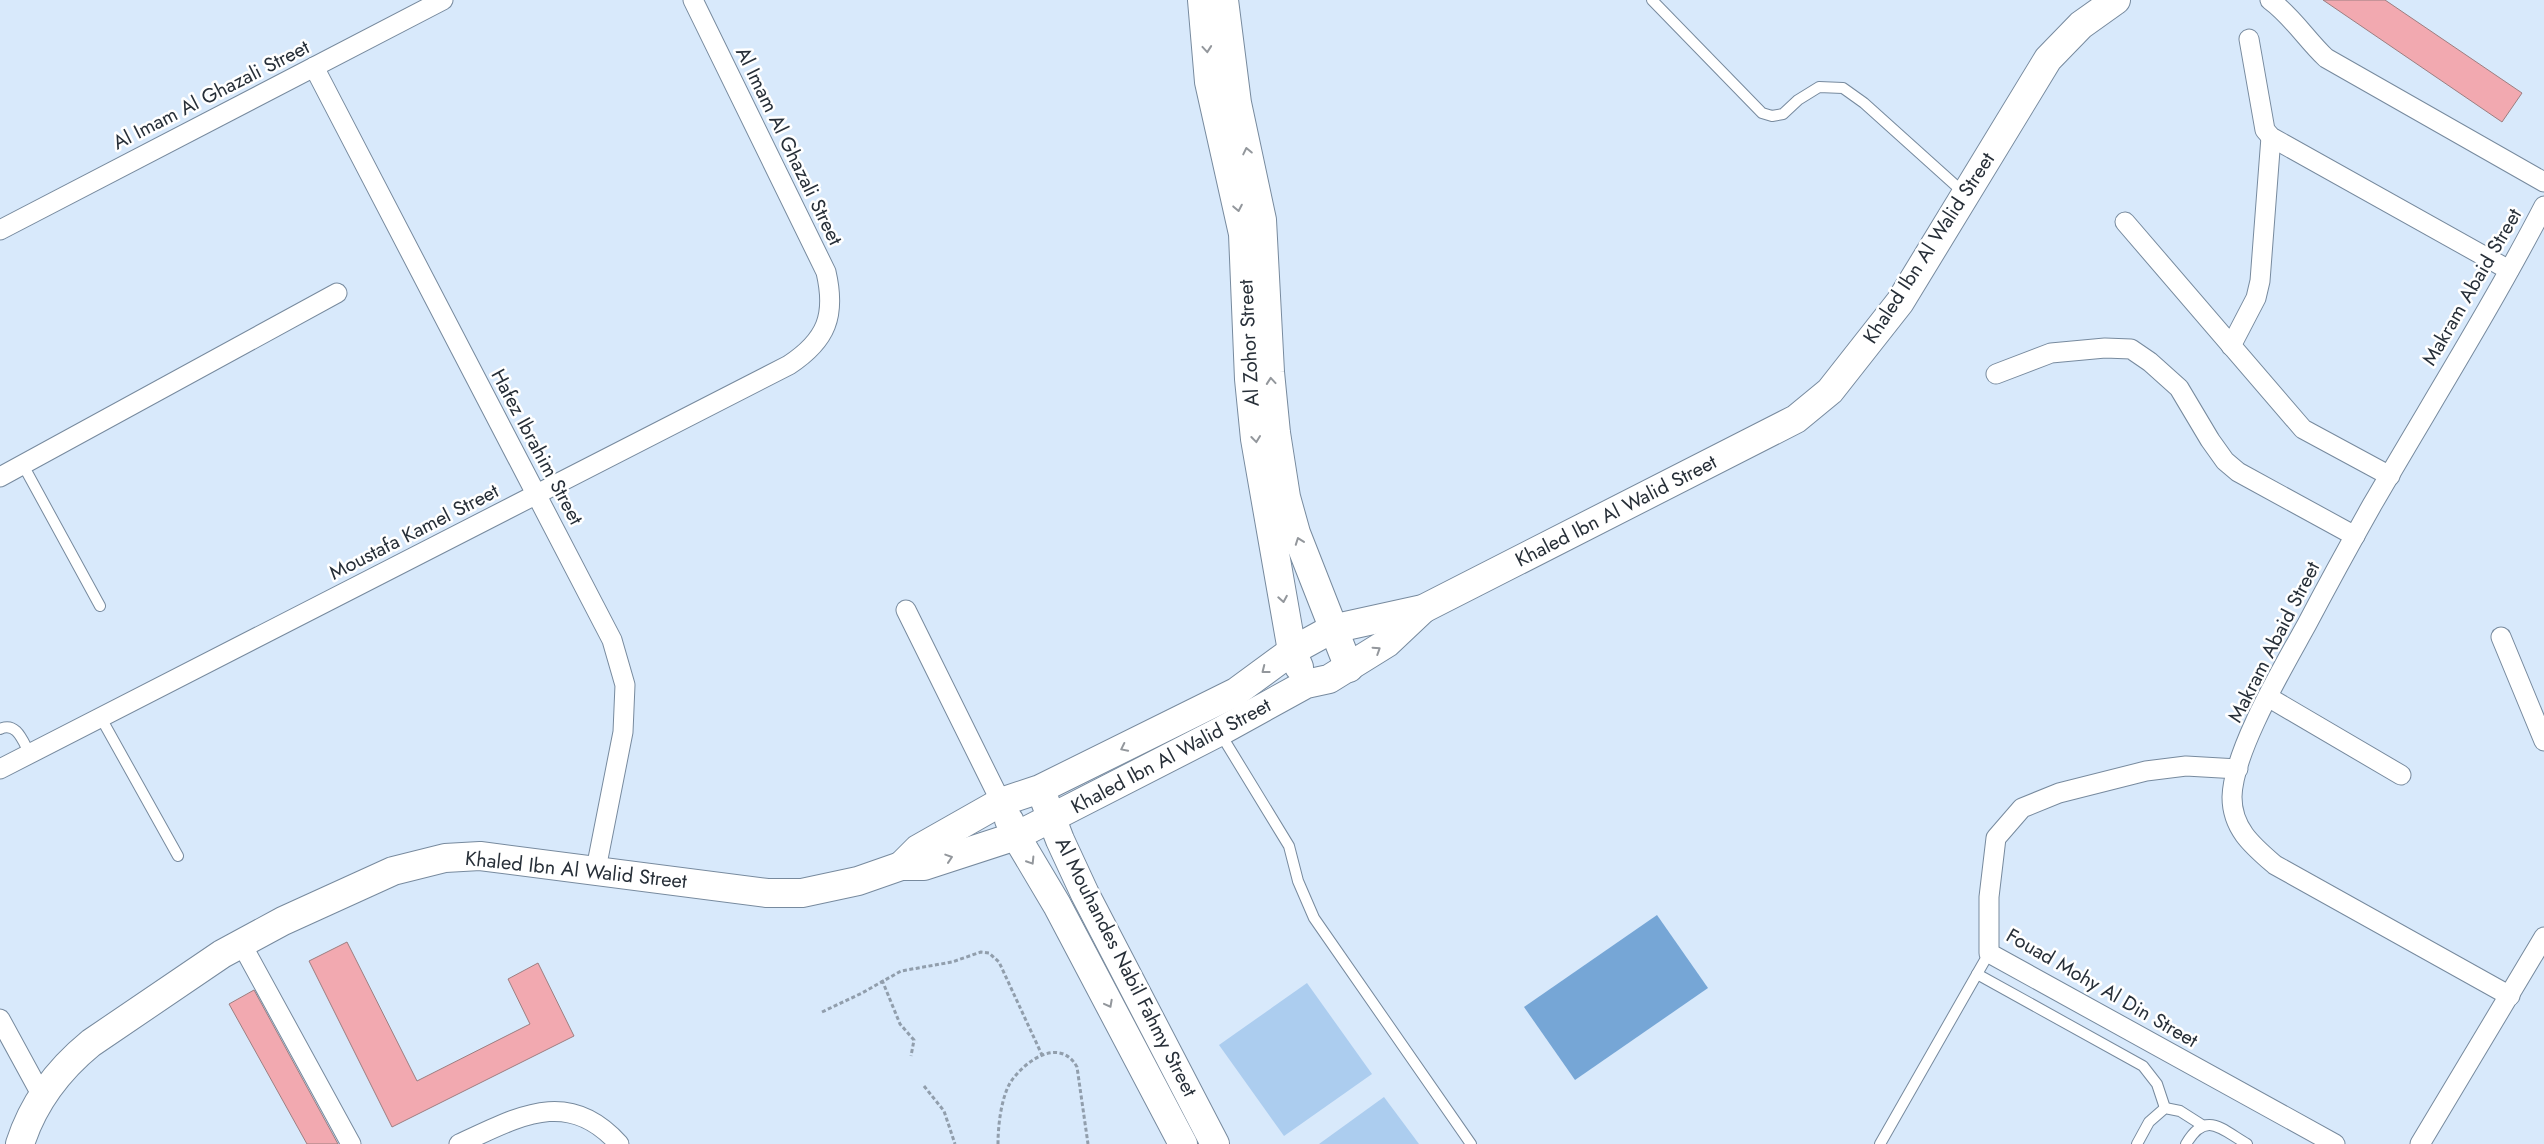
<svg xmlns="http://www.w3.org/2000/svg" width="2544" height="1144" viewBox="0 0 2544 1144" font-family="Jost,sans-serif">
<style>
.green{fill:#accdef}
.water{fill:#76a6d6}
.building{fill:#f2a9b0;stroke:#9c7e80}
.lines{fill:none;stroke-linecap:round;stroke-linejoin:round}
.lane-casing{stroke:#778a9e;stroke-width:12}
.street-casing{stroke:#778a9e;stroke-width:21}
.secondary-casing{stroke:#778a9e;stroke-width:30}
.path{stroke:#919eac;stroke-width:3;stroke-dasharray:4 2.5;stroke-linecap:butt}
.lane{stroke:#fff;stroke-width:10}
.street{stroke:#fff;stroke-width:19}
.secondary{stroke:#fff;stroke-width:28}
.oneway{stroke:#93979c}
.labels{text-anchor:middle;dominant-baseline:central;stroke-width:5;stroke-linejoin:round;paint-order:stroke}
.street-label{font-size:20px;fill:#272f38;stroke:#fff}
</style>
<rect width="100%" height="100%" fill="#d8e9fb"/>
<!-- green -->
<g class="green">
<path d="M1307,983L1372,1074L1284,1136L1219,1045Z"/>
<path d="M1384,1097L1419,1144H1319Z"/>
</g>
<!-- water -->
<path class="water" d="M1657,915L1708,988L1575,1080L1524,1007Z"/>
<!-- building -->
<g class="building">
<path d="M2323,0H2385L2522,93L2502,122Z"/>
<path d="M347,942L417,1081L530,1024L508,979L538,963L574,1036L392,1127L309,961Z"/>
<path d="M254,990L338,1144H307L229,1004Z"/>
</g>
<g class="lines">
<defs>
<g id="lane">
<path d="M1652,0L1762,113L1772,116L1783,114L1798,100L1819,87L1843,88L1864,103L1964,193"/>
<path d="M23,465L100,606"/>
<path d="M101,718L178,856"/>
<path d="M0,729C17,721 23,742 30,754"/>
<path d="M1220,733L1289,846L1298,881L1314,918L1471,1144"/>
<path d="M1977,974L2143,1066L2157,1084L2165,1108"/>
<path d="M1880,1144L1989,953"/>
<path d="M2137,1144L2149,1122L2165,1108L2180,1111L2202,1125"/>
<path d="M2186,1144C2206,1110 2221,1129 2247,1144"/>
</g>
<g id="street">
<path d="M2270,0C2292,16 2306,39 2326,58L2544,182"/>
<path d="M2249,39L2265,130L2271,137L2509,270"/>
<path d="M314,67L612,640L625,685L623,732L596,869"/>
<path d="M2125,222L2303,429L2390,476"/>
<path d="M0,230L443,0"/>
<path d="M2231,346L2256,298L2260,281L2271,137"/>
<path d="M1996,374L2051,353L2105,348L2131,349L2150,362L2179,388L2210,440L2225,461L2238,472L2355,536"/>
<path d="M0,477L337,293"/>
<path d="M906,610L1001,802"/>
<path d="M2501,637L2544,741"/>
<path d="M2268,697L2401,775"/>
<path d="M0,769L789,365C827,340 836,315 826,272L693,0"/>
<path d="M2238,769L2186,766L2146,771L2059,793L2022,808L1996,838L1989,897V953L2335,1144"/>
<path d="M241,943L351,1144"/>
<path d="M2510,996L2275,865C2253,846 2232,829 2232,797C2233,751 2284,666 2307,624C2328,584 2350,544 2372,505C2430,405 2491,308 2544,206"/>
<path d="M0,1019L42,1096"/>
<path d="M459,1144C517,1118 567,1086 619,1144"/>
<path d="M2420,1144L2544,937"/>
</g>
<g id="secondary">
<path d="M1202,0L1209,82L1243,234L1249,379L1255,439L1292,651L1299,667"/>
<path d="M1224,0L1237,103L1262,220L1270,372L1276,433L1286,497L1296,533L1349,668"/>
<path d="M1045,801L1060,840L1085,894L1215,1144"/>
<path d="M1009,820L1016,836L1057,905L1183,1144"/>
<path d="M901,866L918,849L1001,802L1040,789L1236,692L1292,651L1332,629L1423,609L1796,419L1830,391L1900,302L2048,59L2081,25L2116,0"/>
<path d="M20,1144C33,1103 58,1070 91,1043L222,954L283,921L393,871L445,858L480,856L767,893H802L858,881L901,866H924L1016,836L1219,732L1306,684L1329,679L1387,643L1423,609"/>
</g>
</defs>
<!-- lane casing -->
<use href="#lane" class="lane-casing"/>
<!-- street casing -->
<use href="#street" class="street-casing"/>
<!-- secondary casing -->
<use href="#secondary" class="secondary-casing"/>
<!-- path -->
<g class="path">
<path d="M882,980L900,1024L914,1040L911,1056"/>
<path d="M822,1012L862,993L901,971L952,962L981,952L989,953L999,962L1042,1055"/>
<path d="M924,1086L944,1111L955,1144"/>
<path d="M998,1144C998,1126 1001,1099 1010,1083C1024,1061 1060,1036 1077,1067L1088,1144"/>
</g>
<!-- lane -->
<use href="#lane" class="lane"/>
<!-- street -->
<use href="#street" class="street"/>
<!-- secondary -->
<use href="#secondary" class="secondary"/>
</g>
<!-- one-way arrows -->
<defs><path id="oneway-chevron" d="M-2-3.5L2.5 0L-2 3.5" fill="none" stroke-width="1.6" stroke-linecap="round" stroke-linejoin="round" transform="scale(1.25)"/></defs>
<g class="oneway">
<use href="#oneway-chevron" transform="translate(1207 49) rotate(85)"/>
<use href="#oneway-chevron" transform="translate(1247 151) rotate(-102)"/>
<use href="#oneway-chevron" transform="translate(1238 208) rotate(79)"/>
<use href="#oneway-chevron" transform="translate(1271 381) rotate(-95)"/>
<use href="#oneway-chevron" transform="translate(1256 439) rotate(83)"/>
<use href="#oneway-chevron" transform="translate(1299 541) rotate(-110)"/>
<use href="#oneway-chevron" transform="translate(1283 599) rotate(80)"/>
<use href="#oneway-chevron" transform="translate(1377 650) rotate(-33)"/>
<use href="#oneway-chevron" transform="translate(1265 670) rotate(142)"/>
<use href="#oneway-chevron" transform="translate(1124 748) rotate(154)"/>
<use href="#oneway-chevron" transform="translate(949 858) rotate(-18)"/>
<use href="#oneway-chevron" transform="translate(1031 861) rotate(58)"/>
<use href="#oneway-chevron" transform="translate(1109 1004) rotate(62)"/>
</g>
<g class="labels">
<!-- street labels -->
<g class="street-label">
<text transform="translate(211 95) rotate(-27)">Al Imam Al Ghazali Street</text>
<text transform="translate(789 146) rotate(64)">Al Imam Al Ghazali Street</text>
<text transform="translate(1929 248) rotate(-57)">Khaled Ibn Al Walid Street</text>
<text transform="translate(2472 287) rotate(-60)">Makram Abaid Street</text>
<text transform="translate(1249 343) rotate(-93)">Al Zohor Street</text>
<text transform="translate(537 447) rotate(62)">Hafez Ibrahim Street</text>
<text transform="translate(1616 511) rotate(-27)">Khaled Ibn Al Walid Street</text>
<text transform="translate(414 532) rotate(-27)">Moustafa Kamel Street</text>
<text transform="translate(2274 642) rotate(-63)">Makram Abaid Street</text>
<text transform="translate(1171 756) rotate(-28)">Khaled Ibn Al Walid Street</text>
<text transform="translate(576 870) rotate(6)">Khaled Ibn Al Walid Street</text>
<text transform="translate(1126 967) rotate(63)">Al Mouhandes Nabil Fahmy Street</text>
<text transform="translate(2102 988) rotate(30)">Fouad Mohy Al Din Street</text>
</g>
</g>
</svg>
